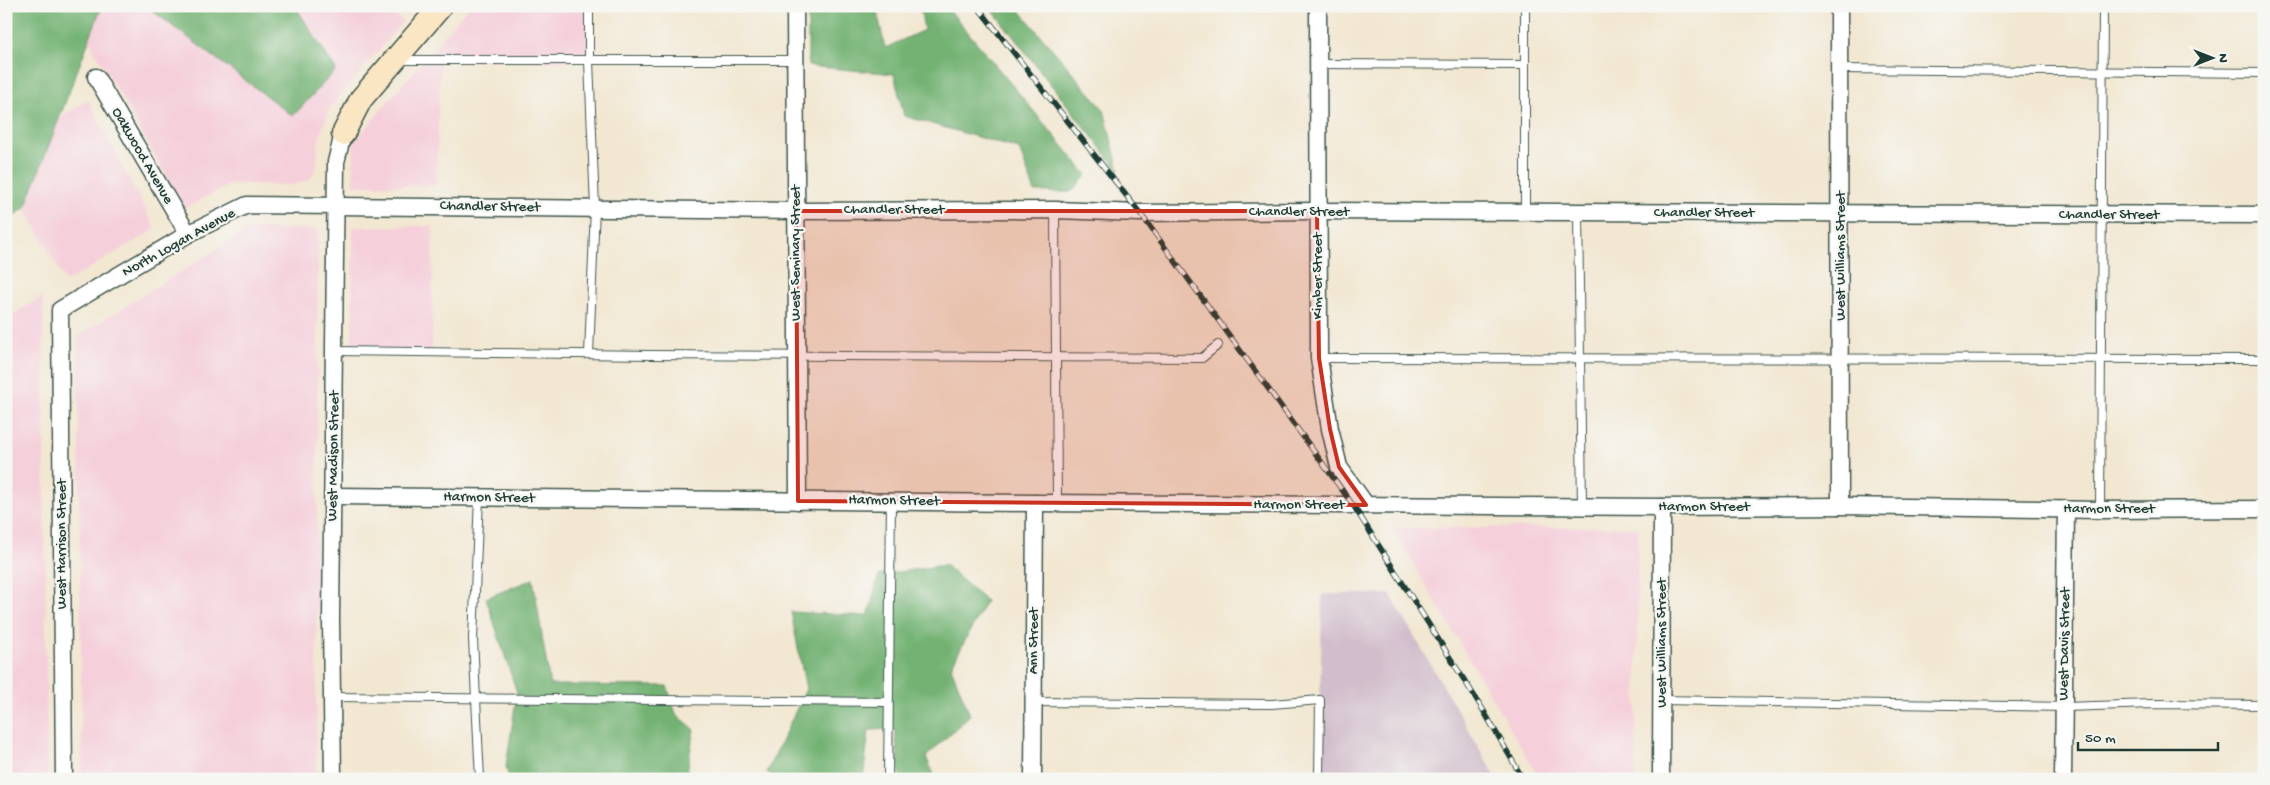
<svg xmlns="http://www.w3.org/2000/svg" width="2270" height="785" viewBox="0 0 2270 785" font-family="'Gochi Hand',sans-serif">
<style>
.built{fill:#f5cfda}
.industrial{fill:#d1bdcb}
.forest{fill:#73b273;stroke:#497854}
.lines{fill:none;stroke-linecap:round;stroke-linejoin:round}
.lane-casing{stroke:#3f564c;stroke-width:10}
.street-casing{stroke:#3f564c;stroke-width:19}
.secondary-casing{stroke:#3f564c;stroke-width:25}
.lane{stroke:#fff;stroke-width:8}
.street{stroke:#fff;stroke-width:16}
.secondary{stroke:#fbe6c4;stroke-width:22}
.rail-casing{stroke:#1f3d34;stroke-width:5.5}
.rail{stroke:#f6f6f2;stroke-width:4;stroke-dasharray:11;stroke-linecap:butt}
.marked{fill:#c8321e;fill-opacity:0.2;stroke:#c8321e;stroke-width:4;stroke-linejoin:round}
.labels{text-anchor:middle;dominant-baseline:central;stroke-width:4.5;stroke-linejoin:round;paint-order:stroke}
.street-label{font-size:15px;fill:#1f3d34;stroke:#f6f6f2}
</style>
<rect width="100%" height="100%" fill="#f6f6f2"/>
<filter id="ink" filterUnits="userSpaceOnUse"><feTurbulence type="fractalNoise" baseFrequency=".02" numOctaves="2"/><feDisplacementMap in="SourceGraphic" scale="10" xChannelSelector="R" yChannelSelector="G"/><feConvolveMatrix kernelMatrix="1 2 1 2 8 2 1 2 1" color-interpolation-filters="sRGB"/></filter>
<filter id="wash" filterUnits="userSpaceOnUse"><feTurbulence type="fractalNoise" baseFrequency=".0096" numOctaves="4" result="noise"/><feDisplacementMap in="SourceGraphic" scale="20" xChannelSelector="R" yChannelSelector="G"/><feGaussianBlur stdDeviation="1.12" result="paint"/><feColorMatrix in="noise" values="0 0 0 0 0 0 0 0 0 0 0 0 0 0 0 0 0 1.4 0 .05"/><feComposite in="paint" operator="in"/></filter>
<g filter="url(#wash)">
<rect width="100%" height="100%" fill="#f2e7d1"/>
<!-- built -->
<g class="built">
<path d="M102,6H146L262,93L271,6H386L403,22L329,109L318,142L317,165L310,179L294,185L231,184L185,208L89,41Z"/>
<path d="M469,6H589V61L440,60L436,186L353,185L354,142Z"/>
<path d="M88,100L155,229L66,282L25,208L59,118Z"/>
<path d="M433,226L432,352L352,351L353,227Z"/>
<path d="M249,229H318L316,779H82L78,336Z"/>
<path d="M43,296L47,779H6V315H12Z"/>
<path d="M1638,527L1636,779H1540L1392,528Z"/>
</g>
<!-- industrial -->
<path class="industrial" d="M1322,594H1390L1497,779H1319Z"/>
<!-- forest -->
<g class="forest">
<path d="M6,6H102L25,208L6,221Z"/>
<path d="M146,6H295L336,70L293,116Z"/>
<path d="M808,6H876L885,48L924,30L920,6H946L1087,175L1071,192H1035L1019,149L904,116L894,74L808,66Z"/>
<path d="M989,6H1020L1021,12L1104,110L1119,171Z"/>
<path d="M945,565L986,601L951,667L970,715L926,757L936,779H900L895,729L869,730L863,779H778L767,772L806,689L791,612L868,616L879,575Z"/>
<path d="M533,579L550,685L667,686L676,714L694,729L687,772L677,779H509L506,766L517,693L486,598Z"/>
</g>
</g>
<g filter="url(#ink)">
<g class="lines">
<defs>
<g id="lane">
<path d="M589,6V61L595,208L589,354"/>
<path d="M1525,6V213"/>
<path d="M400,60H795"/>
<path d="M1317,64L1525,65"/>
<path d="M1839,69L2264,73"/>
<path d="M1055,210L1057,503"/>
<path d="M1578,213L1582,506"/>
<path d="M335,351L650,355L1202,358L1218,345"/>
<path d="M1319,358L2264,359"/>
<path d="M479,498L473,639L480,779"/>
<path d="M2100,510L2103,6"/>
<path d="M333,697L888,702"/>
<path d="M1661,700L2065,707L2152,704L2264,705"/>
<path d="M1033,702L1272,704L1320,700L1319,779"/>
<path d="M888,779L891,501"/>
</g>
<g id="street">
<path d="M795,6L798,501"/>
<path d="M1318,6L1319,358L1330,429L1339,467L1366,505"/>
<path d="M1839,6L1840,506"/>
<path d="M96,77L188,234"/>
<path d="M334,496L1035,503L1662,507L1840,506L2100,510L2264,509"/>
<path d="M64,779L60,310L188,234L247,205L796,211L1055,210L1140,213L1317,211L2264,215"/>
<path d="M333,779L331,620L336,162L343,134"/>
<path d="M1033,779L1035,503"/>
<path d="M1661,779L1662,507"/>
<path d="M2063,779L2066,509"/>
</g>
<path id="secondary" d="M343,134L361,99L441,6"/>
</defs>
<!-- lane casing -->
<use href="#lane" class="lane-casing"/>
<!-- street casing -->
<use href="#street" class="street-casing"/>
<!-- secondary casing -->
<use href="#secondary" class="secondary-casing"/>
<!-- lane -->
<use href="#lane" class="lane"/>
<!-- street -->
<use href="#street" class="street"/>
<!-- secondary -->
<use href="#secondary" class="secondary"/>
<defs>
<path id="rail" d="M977,6L1140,213L1353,505L1482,708L1523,779"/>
</defs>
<!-- rail casing -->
<use href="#rail" class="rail-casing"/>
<!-- rail -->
<use href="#rail" class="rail"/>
</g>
</g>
<!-- marked area -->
<path class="marked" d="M796,211H1317L1319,358L1330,429L1339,467L1366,505L798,501Z"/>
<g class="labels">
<!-- street labels -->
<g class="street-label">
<text transform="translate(142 156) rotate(60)">Oakwood Avenue</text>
<text transform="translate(490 207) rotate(1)">Chandler Street</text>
<text x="894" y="210">Chandler Street</text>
<text x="1299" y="212">Chandler Street</text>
<text x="1704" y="213">Chandler Street</text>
<text x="2109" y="215">Chandler Street</text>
<text transform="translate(179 243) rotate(-29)">North Logan Avenue</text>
<text transform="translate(796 253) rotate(-90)">West Seminary Street</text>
<text transform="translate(1841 256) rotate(-90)">West Williams Street</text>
<text transform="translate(1318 276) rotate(-90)">Kimber Street</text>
<text transform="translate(334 456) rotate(-89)">West Madison Street</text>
<text transform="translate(489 498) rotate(1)">Harmon Street</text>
<text transform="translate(894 501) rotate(1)">Harmon Street</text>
<text x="1299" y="505">Harmon Street</text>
<text x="1704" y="507">Harmon Street</text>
<text x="2109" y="509">Harmon Street</text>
<text transform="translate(62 544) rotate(-90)">West Harrison Street</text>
<text transform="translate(1034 641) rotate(-90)">Ann Street</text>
<text transform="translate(1662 643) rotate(-90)">West Williams Street</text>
<text transform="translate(2065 644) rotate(-89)">West Davis Street</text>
</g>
</g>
<!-- margin -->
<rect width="2270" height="785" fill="none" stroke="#f6f6f2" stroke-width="25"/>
<!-- north arrow -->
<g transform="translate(2212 58) rotate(90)" stroke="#f6f6f2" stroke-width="4" paint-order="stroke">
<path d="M0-4L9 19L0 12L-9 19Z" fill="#1f3d34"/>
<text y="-8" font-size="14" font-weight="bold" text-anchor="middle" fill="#1f3d34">N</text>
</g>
<!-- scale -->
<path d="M2078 742v8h140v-8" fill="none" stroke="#1f3d34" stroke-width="2.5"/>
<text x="2085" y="742" font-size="15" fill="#1f3d34" stroke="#f6f6f2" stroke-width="4" paint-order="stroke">50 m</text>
</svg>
